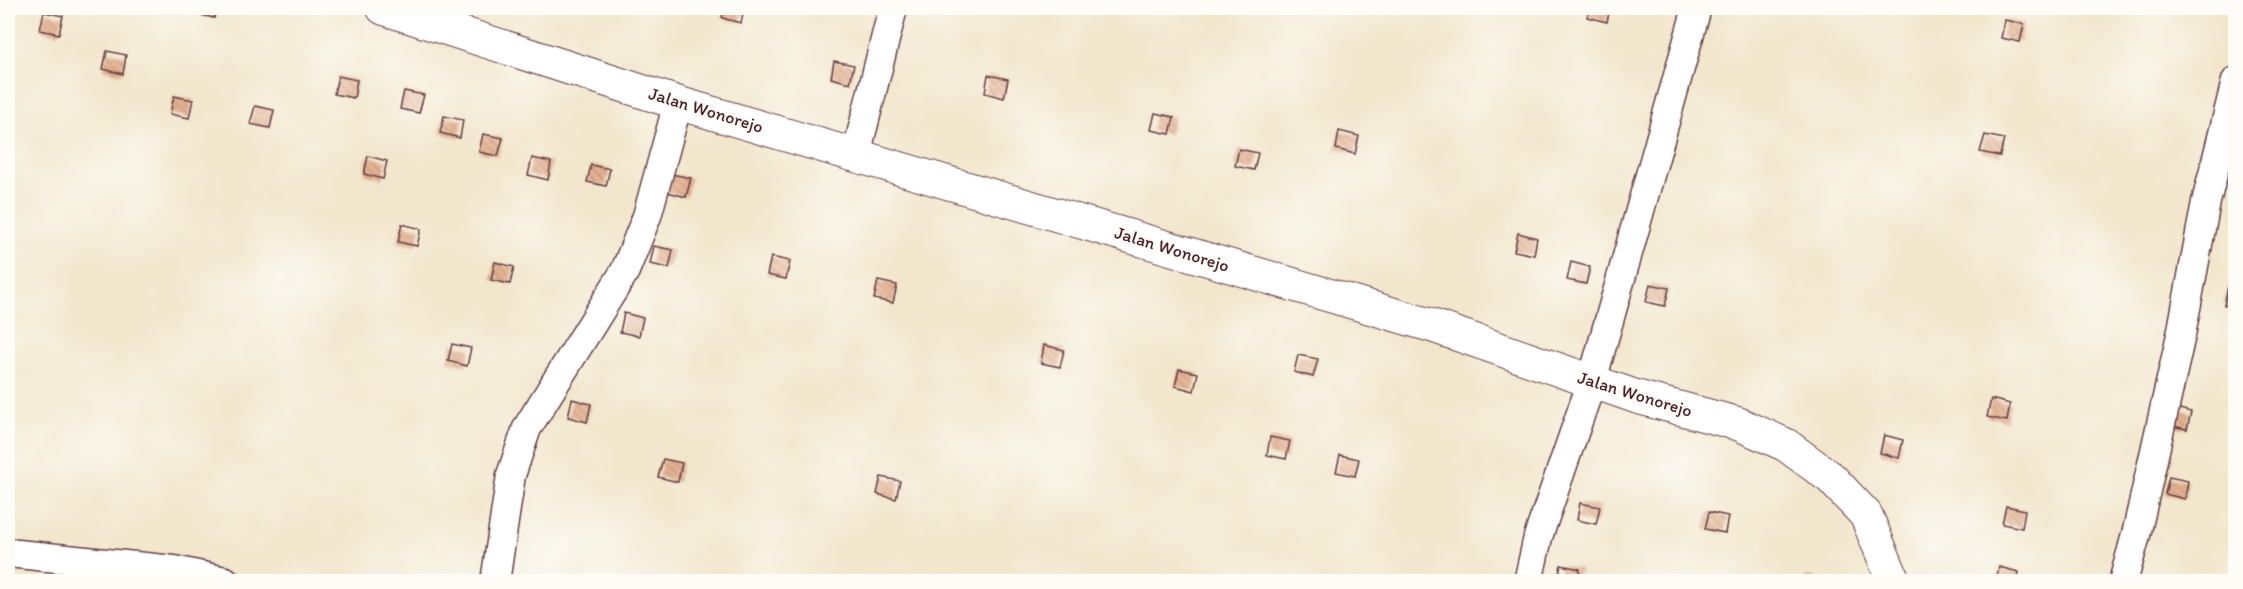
<svg xmlns="http://www.w3.org/2000/svg" width="2243" height="589" viewBox="0 0 2243 589" font-family="Itim,sans-serif">
<style>
.building{fill:url(#building-back-hatch)}
.lines{fill:none;stroke-linecap:round;stroke-linejoin:round}
.minor-casing{stroke:#633d43;stroke-width:31}
.tertiary-casing{stroke:#633d43;stroke-width:35}
.minor{stroke:#fff;stroke-width:28}
.tertiary{stroke:#fff;stroke-width:33}
.labels{text-anchor:middle;dominant-baseline:central;stroke-width:5;stroke-linejoin:round;paint-order:stroke}
.street-label{font-size:18px;fill:#4a1f2b;stroke:#fdfcf7}
</style>
<defs>
<pattern id="building-back-hatch" width="6" height="6" patternUnits="userSpaceOnUse" patternTransform="scale(1.5)"><rect width="6" height="6" fill="#e6b292"/><path d="M-1 5l2 2M0 0l6 6M5-1l2 2" fill="none" stroke="#bc9077"/></pattern>
</defs>
<rect width="100%" height="100%" fill="#fdfcf7"/>
<filter id="ink" filterUnits="userSpaceOnUse"><feTurbulence type="fractalNoise" baseFrequency=".0167" numOctaves="2"/><feDisplacementMap in="SourceGraphic" scale="12" xChannelSelector="R" yChannelSelector="G"/><feConvolveMatrix kernelMatrix="1 2 1 2 8 2 1 2 1" color-interpolation-filters="sRGB"/></filter>
<filter id="wash" filterUnits="userSpaceOnUse"><feTurbulence type="fractalNoise" baseFrequency=".008" numOctaves="4" result="noise"/><feDisplacementMap in="SourceGraphic" scale="24" xChannelSelector="R" yChannelSelector="G"/><feGaussianBlur stdDeviation="1.35" result="paint"/><feColorMatrix in="noise" values="0 0 0 0 0 0 0 0 0 0 0 0 0 0 0 0 0 1.4 0 .05"/><feComposite in="paint" operator="in"/></filter>
<g filter="url(#wash)">
<rect width="100%" height="100%" fill="#f2e6cc"/>
<g id="blocks">
<!-- building -->
<g class="building">
<path d="M197,8H217L214,18L196,14Z"/>
<path d="M724,8H744L741,23L722,18Z"/>
<path d="M1590,8H1610L1607,22L1587,17Z"/>
<path d="M44,12L63,16L59,34L40,30Z"/>
<path d="M2005,20L2024,24L2020,42L2001,38Z"/>
<path d="M107,51L126,55L123,74L103,69Z"/>
<path d="M834,61L854,65L850,83L831,78Z"/>
<path d="M988,75L1008,79L1004,98L985,93Z"/>
<path d="M338,76L357,80L354,98L334,94Z"/>
<path d="M404,91L424,95L419,113L400,109Z"/>
<path d="M174,96L193,100L189,118L170,114Z"/>
<path d="M255,106L274,110L270,128L250,124Z"/>
<path d="M1155,113L1174,117L1170,134L1151,130Z"/>
<path d="M444,116L463,120L460,138L440,133Z"/>
<path d="M1339,131L1359,136L1355,154L1336,149Z"/>
<path d="M483,134L503,138L498,156L479,152Z"/>
<path d="M1985,135L2004,139L2000,156L1980,152Z"/>
<path d="M1239,149L1258,153L1254,170L1235,166Z"/>
<path d="M368,156L387,161L383,179L364,174Z"/>
<path d="M532,158L551,162L548,180L528,175Z"/>
<path d="M591,165L610,169L606,186L587,182Z"/>
<path d="M671,174L691,178L686,197L667,192Z"/>
<path d="M402,224L421,229L417,246L398,242Z"/>
<path d="M1518,233L1537,238L1534,255L1514,251Z"/>
<path d="M654,246L673,250L669,268L650,264Z"/>
<path d="M771,257L790,261L786,279L767,275Z"/>
<path d="M495,262L514,267L510,284L491,280Z"/>
<path d="M1571,262L1590,267L1586,284L1567,280Z"/>
<path d="M878,281L897,285L893,303L874,299Z"/>
<path d="M1650,284L1669,288L1665,306L1646,302Z"/>
<path d="M2228,287L2236,289V308L2224,305Z"/>
<path d="M624,313L643,318L639,336L620,332Z"/>
<path d="M452,344L471,348L467,366L448,361Z"/>
<path d="M1044,345L1064,350L1060,367L1041,363Z"/>
<path d="M1298,355L1318,359L1313,377L1294,372Z"/>
<path d="M1179,369L1198,373L1194,391L1175,386Z"/>
<path d="M572,399L591,404L587,422L568,417Z"/>
<path d="M1991,399L2010,404L2007,421L1987,417Z"/>
<path d="M2172,407L2191,412L2187,429L2168,425Z"/>
<path d="M1884,435L1903,440L1899,458L1880,453Z"/>
<path d="M1270,437L1290,441L1286,459L1267,455Z"/>
<path d="M1340,455L1359,459L1355,476L1336,472Z"/>
<path d="M663,459L682,463L678,482L658,477Z"/>
<path d="M881,477L900,481L896,499L877,494Z"/>
<path d="M2169,477L2188,481L2185,499L2165,494Z"/>
<path d="M1580,503L1600,507L1596,524L1577,520Z"/>
<path d="M2006,506L2025,510L2022,528L2002,524Z"/>
<path d="M1709,512L1728,516L1725,533L1705,529Z"/>
<path d="M1561,565L1580,569L1577,582H1557Z"/>
<path d="M1999,567L2019,572L2017,582H1996Z"/>
<path d="M1806,576L1825,581V582H1805Z"/>
</g>
</g>
</g>
<g filter="url(#ink)">
<use href="#blocks" fill-opacity="0" stroke="#633d43" stroke-width="1.5"/>
<g class="lines">
<defs>
<g id="minor">
<path d="M856,155L893,8"/>
<path d="M8,553L174,570L225,581"/>
<path d="M495,582L511,475L527,428L625,271L647,216L678,103"/>
<path d="M1528,582L1538,537L1592,381L1697,8"/>
<path d="M2123,582L2136,535L2181,335L2206,202L2236,81"/>
</g>
<path id="tertiary" d="M383,8L678,103L1433,326L1637,397L1739,424L1786,445L1831,478L1866,515L1894,582"/>
</defs>
<!-- minor casing -->
<use href="#minor" class="minor-casing"/>
<!-- tertiary casing -->
<use href="#tertiary" class="tertiary-casing"/>
<!-- minor -->
<use href="#minor" class="minor"/>
<!-- tertiary -->
<use href="#tertiary" class="tertiary"/>
</g>
</g>
<g class="labels">
<!-- street labels -->
<g class="street-label">
<text transform="translate(706 110) rotate(17)">Jalan Wonorejo</text>
<text transform="translate(1172 249) rotate(17)">Jalan Wonorejo</text>
<text transform="translate(1635 394) rotate(17)">Jalan Wonorejo</text>
</g>
</g>
<!-- margin -->
<rect width="2243" height="589" fill="none" stroke="#fdfcf7" stroke-width="30"/>
</svg>
